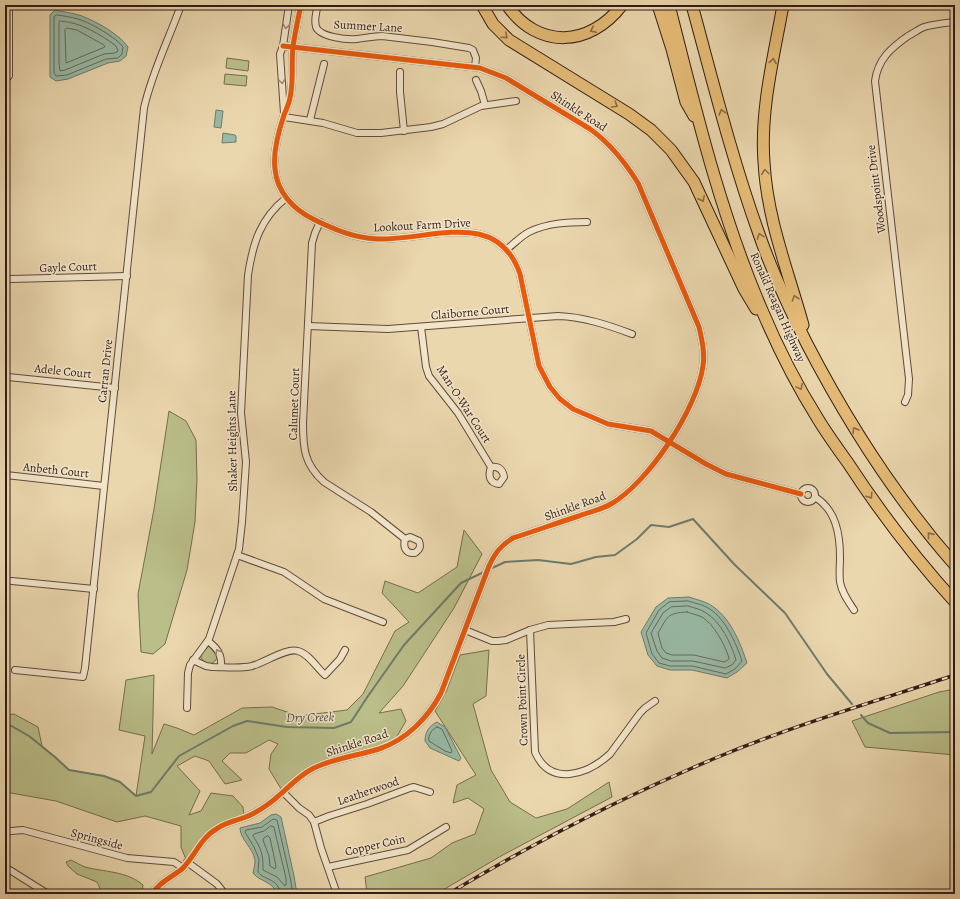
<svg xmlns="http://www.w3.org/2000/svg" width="960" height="899" viewBox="0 0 960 899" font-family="Alegreya,serif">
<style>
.green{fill:#babe89;stroke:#766d4e}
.water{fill:#99baa6;stroke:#6f7b6c}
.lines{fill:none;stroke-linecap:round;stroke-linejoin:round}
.shore{stroke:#656b5d;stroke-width:1}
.stream{stroke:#6f7b6c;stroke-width:2}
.street-casing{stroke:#604b3a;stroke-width:8}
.highway-casing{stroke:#311c14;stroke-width:13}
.street{stroke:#f2e5ca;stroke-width:6}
.highway{stroke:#e6bc77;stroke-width:11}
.rail-casing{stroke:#311c14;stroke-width:3.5}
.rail{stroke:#f2e5ca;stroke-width:2;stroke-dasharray:6;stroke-linecap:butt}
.cycleway-casing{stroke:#f2e5ca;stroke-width:8}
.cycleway{stroke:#e8590c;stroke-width:5}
.oneway{stroke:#9b8b78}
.oneway2{stroke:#8c6c46}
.labels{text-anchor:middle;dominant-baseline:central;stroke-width:3;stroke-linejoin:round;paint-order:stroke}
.street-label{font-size:12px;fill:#311c14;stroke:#f2e5ca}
.water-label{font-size:13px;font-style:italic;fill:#504b40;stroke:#f2e5ca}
</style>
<rect width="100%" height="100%" fill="#ebd7ae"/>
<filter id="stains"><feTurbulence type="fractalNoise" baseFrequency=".005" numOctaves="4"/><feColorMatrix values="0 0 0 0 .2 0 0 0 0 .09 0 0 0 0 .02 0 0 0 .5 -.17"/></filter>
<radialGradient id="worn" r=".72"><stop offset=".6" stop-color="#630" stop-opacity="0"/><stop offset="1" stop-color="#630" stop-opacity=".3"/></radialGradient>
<!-- green -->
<g class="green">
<path d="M227,58L249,61L248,71L226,68Z"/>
<path d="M225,74L247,76L246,86L224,84Z"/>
<path d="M169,411L186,421L196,440L197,479L195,522L187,570L165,644L153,654L141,652L138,594L154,509Z"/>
<path d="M464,530L482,554L454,608L403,686L379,713L401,709L406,721L393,743L313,769L283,792L269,769L271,754L278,744L269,740L246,753H230L222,761L242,780L225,784L209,761L195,756L177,766L200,791L189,815L201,811L211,793L233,796L243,807L244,818L218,827L187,862L181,847V826L145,816L117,822L56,801L5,792V715L14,714L38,727L42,746L55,757L69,770L104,776L120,782L136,796L145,736L119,730L126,680L154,675L152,754L164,724L177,728L194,735L242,708L272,707L299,716L347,710L363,694L395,631L409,622L382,593L385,581L418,593L457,567Z"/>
<path d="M209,646L217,656L216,660L211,664L205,663L201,658V654Z"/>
<path d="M489,650L486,696L473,704L491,770L510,802L536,818L567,809L609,782L612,797L501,856L436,894H367L365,877L431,858L452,843L475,834L484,809L468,798L453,803L457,785L476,775L435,711L446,692L460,655Z"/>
<path d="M955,689V755L865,747L852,721L939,692Z"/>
<path d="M71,860C75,862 80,865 85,867C104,872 127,871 143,885L142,894H103L97,882L77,874L68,866L66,862Z"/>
</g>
<!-- water -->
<g class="water">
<path d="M55,10C63,12 74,13 82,16C97,22 119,34 128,47L126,56L120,61L108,63L68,79L56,81L50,77V15Z"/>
<path d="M216,110L223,111L221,128L214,127Z"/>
<path d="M223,133L235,135L236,136V142L222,143Z"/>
<path d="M689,597C695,599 703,601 709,604C730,616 740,642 747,663L737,672L727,678L692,670H670L657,666L648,655L641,632L656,607L668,598Z"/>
<path d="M437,722L445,727L461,758L459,761L430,748L425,741C425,732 429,726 437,722Z"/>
<path d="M276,814L281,817L294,876L297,894H277C273,881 260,882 253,873C254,869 255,864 255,860C253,848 240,839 240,828L260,823L271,815Z"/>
</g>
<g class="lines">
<!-- shore -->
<g class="shore">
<path d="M57,15C64,16 71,17 78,19C89,22 117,38 123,47L122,54L118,58L106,59L67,75L56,76L54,73V17Z"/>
<path d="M60,21C80,22 100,34 116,46L118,51L115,53L104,54L65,70L60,71L59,64V23Z"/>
<path d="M67,28L77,30L104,45L105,47L66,63L65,30Z"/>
<path d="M688,601C694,603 701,604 706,607C724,615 736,643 742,661L735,669L726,674L692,666H670L659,663L652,654L646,633L659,610L669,602Z"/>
<path d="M688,606C694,608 701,609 706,613C721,622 731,643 736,660L732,665L725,668L693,661H671L662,658L657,651L651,633L663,613L671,607Z"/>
<path d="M687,612C692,614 698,615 702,617C714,624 725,645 729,658L728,660L724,662L694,655H672L666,653L662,648L658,633C668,617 666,613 687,612Z"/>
<path d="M437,727L442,729L452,751L451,753L445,751L429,741C428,735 432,729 437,727Z"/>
<path d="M271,826L274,827L275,832L286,878V884L285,886L277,877L263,870C263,854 262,850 253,836L254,834L264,831Z"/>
<path d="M268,836L270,838L276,866L275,869L270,866L269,856L263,840L264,838Z"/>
<path d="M280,894C279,878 265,881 258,872L259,859L254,847L245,832L246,830L262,827L273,819L277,820L290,877L293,894"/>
</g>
<!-- stream -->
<g class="stream">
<path d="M490,569L505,562L538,560L571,564L596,557L615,555L637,539L651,525L669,527L693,519L734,564L785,613L827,674L852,704"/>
<path d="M861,715L868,723L890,733L955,732"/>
<path d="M5,725L8,724L29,736L55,757L69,770L104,776L120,782L136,796L151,792L179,756L233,726L247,721L287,727L334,728L351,722L368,696L404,645L461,583L486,571"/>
</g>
<defs>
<g id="street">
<path d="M301,5C298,19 295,33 293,47C291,64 294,81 290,98C289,104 286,110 284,115C279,130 273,154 275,169C277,192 293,209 313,219C333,229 354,238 377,239C429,241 497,207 520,274L539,366L550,387L560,399L573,409L608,424L651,431L706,464L726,474L801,494"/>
<path d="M318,5C316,12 314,20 316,27C320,37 347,40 357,39C366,38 374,36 382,36L432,42L469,48L473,50L476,58L475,67"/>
<path d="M400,72V92L404,131"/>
<path d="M5,80L9,76V5"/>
<path d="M476,80L481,91L485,105"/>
<path d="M284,113L280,54L283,46L289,5"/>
<path d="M284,117L323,123L357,133H381L431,127L443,124L481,106L516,101"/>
<path d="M310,120L324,64"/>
<path d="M320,222L315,233L312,243L303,423C303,448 304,464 324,482L371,512L405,539C403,547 405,554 415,553C420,549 421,547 419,541L410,537L405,539"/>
<path d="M507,249C514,244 521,236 529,232C547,223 568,222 587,222"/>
<path d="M11,279L127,276"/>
<path d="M308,326L388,329L558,316C584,317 608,325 632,334"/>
<path d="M421,327L426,367L429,376L458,413L491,467C488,475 489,483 499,484L504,477C503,470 499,466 491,467"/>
<path d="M8,377L115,388"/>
<path d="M905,402L908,395L909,379L875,81C878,59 891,48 908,36C914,33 919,29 924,27C934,24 945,23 955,22"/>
<path d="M6,475L104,486"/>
<circle cx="808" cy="495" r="7"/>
<path d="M815,497C836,510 840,534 840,557C840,566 839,574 840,582C842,593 848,601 854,610"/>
<path d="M237,555L284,572L324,599L383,622"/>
<path d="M12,581L94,589"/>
<path d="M465,630L492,641H498L506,640L530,630L548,625L614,622L626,619"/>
<path d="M530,630L535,752C550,787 587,775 610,754L640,713L645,708L655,701"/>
<path d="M208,641C217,648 222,654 221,667"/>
<path d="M193,660L206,666L212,667C224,667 240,669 252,666C264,663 287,647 298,651C309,654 317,668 325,675L340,659L345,650"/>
<path d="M15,670L83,677L85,668L144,108C152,72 169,39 181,5"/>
<path d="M187,708L188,673L190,665L209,639L239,549L242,522L246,462L241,413L248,275C253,243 260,219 286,198"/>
<path d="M283,792L299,808L309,815L314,822L321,848L337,894"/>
<path d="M314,822L329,816L367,804L410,788L414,787L430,792"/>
<path d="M5,832L11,831L23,830L127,858L174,862L183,868"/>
<path d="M187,862L217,884L225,894"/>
<path d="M5,867L48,894"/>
<path d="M328,867L408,850L446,827"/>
<path d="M152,894C158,883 172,877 182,869C195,856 201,837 218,828C225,823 235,821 243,818C252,815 260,810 267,805C283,794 295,778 312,769C333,758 357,756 379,749C406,740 428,718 441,693L489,566C495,553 501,545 513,538C535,531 557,523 579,516C589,512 601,510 611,504C648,483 697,409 703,366C705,353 702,340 699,327L638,183C625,162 611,144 590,129L506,78L480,68L283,46"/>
</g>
<g id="highway">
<path d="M482,5L493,24L509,40L629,114L651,130L671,150L694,182L744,289L756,309"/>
<path d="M507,5C538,50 590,47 622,5"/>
<path d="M658,5L672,49L686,102L694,116"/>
<path d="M669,5C695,107 719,210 761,308C777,346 796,384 818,419C827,434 838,449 848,463C880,512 915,558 955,602"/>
<path d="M692,5C713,82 732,159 759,234C772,272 789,308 807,344C848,423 896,498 955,565"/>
<path d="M783,5C774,56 760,110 764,162C767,219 788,271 803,325"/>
</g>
</defs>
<!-- street casing -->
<use href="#street" class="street-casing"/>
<!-- highway casing -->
<use href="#highway" class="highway-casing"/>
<!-- street -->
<use href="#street" class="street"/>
<!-- highway -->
<use href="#highway" class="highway"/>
<defs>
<path id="rail" d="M448,894C535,842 624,796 718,757C795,725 876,701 955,675"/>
</defs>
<!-- rail casing -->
<use href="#rail" class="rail-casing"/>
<!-- rail -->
<use href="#rail" class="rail"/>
<defs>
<g id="cycleway">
<path d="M301,5C298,19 295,33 293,47C291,64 294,81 290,98C289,104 286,110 284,115C279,130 273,154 275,169C277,192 293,209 313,219C333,229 354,238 377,239C429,241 497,207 520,274L539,366L550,387L560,399L573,409L608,424L651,431L706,464L726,474L801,494"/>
<path d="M152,894C158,883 172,877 182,869C195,856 201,837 218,828C225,823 235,821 243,818C252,815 260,810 267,805C283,794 295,778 312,769C333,758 357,756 379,749C406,740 428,718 441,693L489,566C495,553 501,545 513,538C535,531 557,523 579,516C589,512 601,510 611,504C648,483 697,409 703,366C705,353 702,340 699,327L638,183C625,162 611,144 590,129L506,78L480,68L283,46"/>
</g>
</defs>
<!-- cycleway casing -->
<use href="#cycleway" class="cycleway-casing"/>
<!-- cycleway -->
<use href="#cycleway" class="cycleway"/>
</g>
<!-- one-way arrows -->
<defs><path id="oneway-chevron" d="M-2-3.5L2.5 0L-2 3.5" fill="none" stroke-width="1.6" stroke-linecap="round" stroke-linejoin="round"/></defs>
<g class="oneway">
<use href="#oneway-chevron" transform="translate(286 26) rotate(99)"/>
<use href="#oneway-chevron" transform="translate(282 81) rotate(82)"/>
<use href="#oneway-chevron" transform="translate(218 652) rotate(-120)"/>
</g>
<g class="oneway2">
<use href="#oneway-chevron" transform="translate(593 30) rotate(154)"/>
<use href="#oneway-chevron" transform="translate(505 36) rotate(42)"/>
<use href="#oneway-chevron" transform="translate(773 61) rotate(-80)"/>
<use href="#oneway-chevron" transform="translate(615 105) rotate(31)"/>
<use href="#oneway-chevron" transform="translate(722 112) rotate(-105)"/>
<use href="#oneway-chevron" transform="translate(765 172) rotate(-97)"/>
<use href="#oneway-chevron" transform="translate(702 199) rotate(64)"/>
<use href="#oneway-chevron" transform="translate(760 236) rotate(-110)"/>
<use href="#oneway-chevron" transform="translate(795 298) rotate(-109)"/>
<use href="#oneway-chevron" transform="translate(800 387) rotate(62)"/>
<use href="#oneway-chevron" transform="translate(855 430) rotate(-121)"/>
<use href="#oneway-chevron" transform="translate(870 496) rotate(56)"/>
<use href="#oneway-chevron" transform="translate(930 535) rotate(-129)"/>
</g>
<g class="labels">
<!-- street labels -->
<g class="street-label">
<text transform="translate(368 26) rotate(3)">Summer Lane</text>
<text transform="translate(579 111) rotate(33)">Shinkle Road</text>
<text transform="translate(876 189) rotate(-97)">Woodspoint Drive</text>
<text transform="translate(422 225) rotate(-3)">Lookout Farm Drive</text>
<text transform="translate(68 267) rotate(-2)">Gayle Court</text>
<text transform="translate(778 307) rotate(66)">Ronald Reagan Highway</text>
<text transform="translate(470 312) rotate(-5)">Claiborne Court</text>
<text transform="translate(63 371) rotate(6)">Adele Court</text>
<text transform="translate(105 371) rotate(-84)">Carran Drive</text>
<text transform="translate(294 404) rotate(-88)">Calumet Court</text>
<text transform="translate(464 404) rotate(57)">Man-O-War Court</text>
<text transform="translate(232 441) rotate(-91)">Shaker Heights Lane</text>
<text transform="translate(56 470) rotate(6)">Anbeth Court</text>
<text transform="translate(575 506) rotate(-20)">Shinkle Road</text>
<text transform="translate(522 700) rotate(-92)">Crown Point Circle</text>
<text transform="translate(357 743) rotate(-18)">Shinkle Road</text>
<text transform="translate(368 791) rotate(-19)">Leatherwood</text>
<text transform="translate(97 839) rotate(15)">Springside</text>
<text transform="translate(375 845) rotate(-13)">Copper Coin</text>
</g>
<!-- water labels -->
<g class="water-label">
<text transform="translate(310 717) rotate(-1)">Dry Creek</text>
</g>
</g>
<!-- margin -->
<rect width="960" height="899" fill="none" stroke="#ebd7ae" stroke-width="20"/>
<rect x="6" y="6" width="948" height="887" fill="none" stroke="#311c14" stroke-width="2"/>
<rect x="10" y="10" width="940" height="879" fill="none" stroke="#311c14"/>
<rect width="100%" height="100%" filter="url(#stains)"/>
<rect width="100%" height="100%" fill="url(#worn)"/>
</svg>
